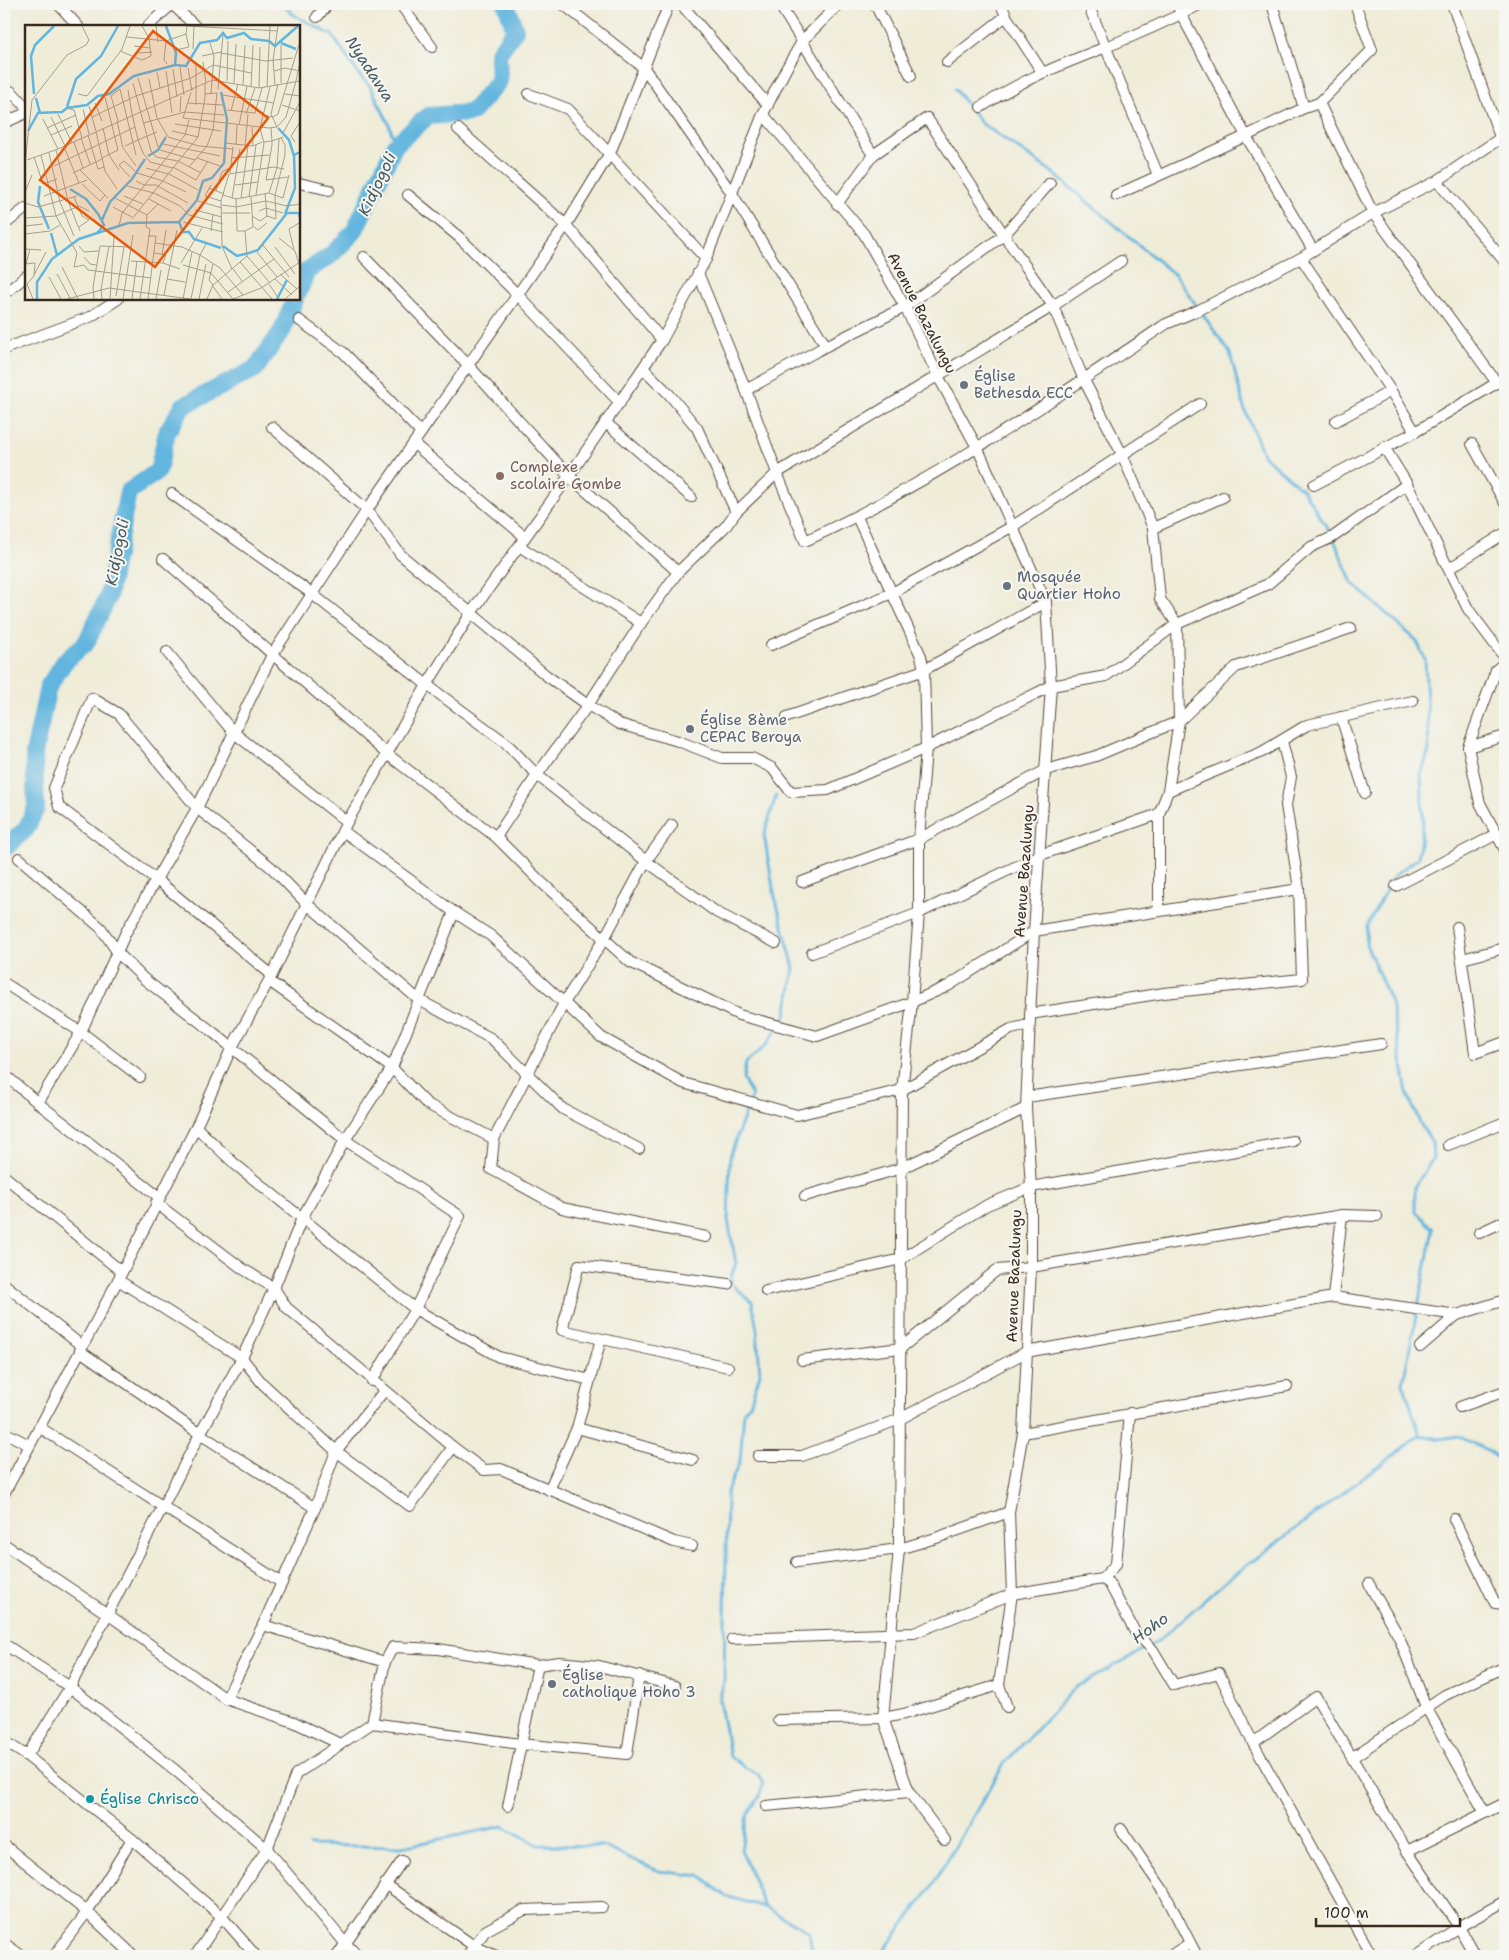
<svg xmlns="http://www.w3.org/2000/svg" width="1509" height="1960" viewBox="0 0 1509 1960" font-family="'Shantell Sans',sans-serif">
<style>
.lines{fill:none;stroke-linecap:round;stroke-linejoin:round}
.stream{stroke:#62b5de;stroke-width:3}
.river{stroke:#62b5de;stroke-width:18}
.minor-casing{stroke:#56473a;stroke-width:12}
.minor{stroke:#fff;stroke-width:10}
.worship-dot{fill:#6b7280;stroke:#f6f6f2;stroke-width:2}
.education-dot{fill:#8d6e63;stroke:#f6f6f2;stroke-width:2}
.culture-dot{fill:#0f9aa8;stroke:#f6f6f2;stroke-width:2}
.labels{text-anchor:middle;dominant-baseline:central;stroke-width:4;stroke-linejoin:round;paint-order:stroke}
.street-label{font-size:15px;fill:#3b2a1e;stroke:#f6f6f2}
.worship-label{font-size:15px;fill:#5b616d;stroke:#f6f6f2;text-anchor:start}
.education-label{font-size:15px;fill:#785e54;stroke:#f6f6f2;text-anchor:start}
.culture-label{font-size:15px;fill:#0d838f;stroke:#f6f6f2;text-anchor:start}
.water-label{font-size:16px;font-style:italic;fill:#495b61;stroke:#f6f6f2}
.inset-river{fill:none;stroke:#62b5de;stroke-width:2.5}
.inset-road{fill:none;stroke:#a79e8e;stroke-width:1}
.view{fill:#e8590c;fill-opacity:0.15;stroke:#e8590c;stroke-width:2.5}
.inset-edge{fill:none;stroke:#3b2a1e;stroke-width:2.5}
</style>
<rect width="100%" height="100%" fill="#f6f6f2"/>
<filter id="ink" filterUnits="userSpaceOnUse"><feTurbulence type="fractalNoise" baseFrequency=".02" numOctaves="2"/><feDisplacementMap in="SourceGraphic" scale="10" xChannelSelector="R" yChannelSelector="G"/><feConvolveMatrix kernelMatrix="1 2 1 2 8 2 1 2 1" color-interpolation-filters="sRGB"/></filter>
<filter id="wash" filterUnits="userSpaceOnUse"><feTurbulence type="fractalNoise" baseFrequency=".0096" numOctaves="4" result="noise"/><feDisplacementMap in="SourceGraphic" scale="20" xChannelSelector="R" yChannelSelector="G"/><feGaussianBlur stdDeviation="1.12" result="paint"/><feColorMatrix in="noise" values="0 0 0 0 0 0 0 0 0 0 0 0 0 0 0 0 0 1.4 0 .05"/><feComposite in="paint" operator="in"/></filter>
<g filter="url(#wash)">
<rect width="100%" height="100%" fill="#efecd8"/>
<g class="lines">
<!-- stream -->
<g class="stream">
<path d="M282,4L294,15L332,35L360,76L370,86L389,124L395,145"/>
<path d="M955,89L981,123L1048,169L1175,275L1230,353L1244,408L1264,456L1303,490L1333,537L1352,583L1416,640L1425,659L1429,751L1421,774L1423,822L1418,858L1395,875L1367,926L1366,944L1391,1002L1407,1093L1420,1123L1432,1142L1433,1158L1415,1187V1211L1433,1229L1403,1383L1420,1435"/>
<path d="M309,1845L402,1847L503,1826L538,1845L602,1846L659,1871L700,1876L725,1896L765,1907L809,1932L813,1956"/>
<path d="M765,1907L741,1850L747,1816L759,1797L763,1784L758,1774L744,1767L730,1756L719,1700L724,1682L727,1491L740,1461L744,1411L750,1404L760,1374L757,1329L752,1302L733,1286L730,1279L736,1263L728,1220L730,1156L752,1095L743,1079L746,1063L766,1045L786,1015L794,968L774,893L764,835L776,796"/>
<path d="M880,1956L931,1888L1004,1764L1076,1687L1157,1642L1226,1581L1420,1435L1440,1439L1458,1436L1491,1452L1505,1467"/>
</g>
<!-- river -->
<g class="river">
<path d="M299,291L307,271L331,255L354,232L395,145L428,116L471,113L499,81L498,54L515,30L506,4"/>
<path d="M4,849L26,829L36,808L34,754L48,687L65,661L86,643L108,597L128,492L158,471L167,432L183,406L255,369L282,331L295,299"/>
</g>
</g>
</g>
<g filter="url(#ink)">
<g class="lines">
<defs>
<g id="minor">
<path d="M58,4L78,26"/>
<path d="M172,4L195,26"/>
<path d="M400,4L432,47"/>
<path d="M563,4L644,68L731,192L826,346"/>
<path d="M681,4L768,105"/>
<path d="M779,4L873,155"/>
<path d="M875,4L911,76"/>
<path d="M1001,4L1006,16L1042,72"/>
<path d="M1088,4L1158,175"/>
<path d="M1177,4L1181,14L1246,136L1313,250"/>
<path d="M1272,4L1304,108"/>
<path d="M1452,4L1500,137L1505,143"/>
<path d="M317,17L328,4"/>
<path d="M148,26L172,4"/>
<path d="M947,62L1006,16"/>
<path d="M4,87L12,92L26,107"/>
<path d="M529,94L568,109L706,259"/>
<path d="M1319,103L1373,213L1497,383"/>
<path d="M981,107C1023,79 1060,65 1106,47C1139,34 1170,20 1201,4"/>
<path d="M763,114L864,234L905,307L938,376L978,449L1046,602L1051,686L1034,931L1026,1108L1031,1187V1267L1023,1433L1009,1512L1012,1594L999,1685L1007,1707"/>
<path d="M4,123L26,113"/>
<path d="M458,129L566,225L662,340"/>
<path d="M1437,181L1505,262"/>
<path d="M299,183L329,190"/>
<path d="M408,195L459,237L518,295L620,403"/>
<path d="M1116,195L1246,136L1304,108L1319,103L1372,50L1355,4"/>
<path d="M837,204L873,155L927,118L1004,235L1053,306L1084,380L1122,454L1153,528L1160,599L1177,624L1179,721L1168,791L1159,814V911"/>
<path d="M4,225L26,208"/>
<path d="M364,257L469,366L569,476L678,572"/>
<path d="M1301,258L1391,391L1415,432"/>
<path d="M698,273L746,390L777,473L805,541C933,482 1049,403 1166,324L1199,310L1301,258L1373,213L1437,181L1505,135"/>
<path d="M8,291L26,276"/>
<path d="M299,320L344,353L421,433"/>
<path d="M4,349L90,317L118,299"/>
<path d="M644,369L669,394L697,428L736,512"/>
<path d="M746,390L826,346L905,307L1004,235L1050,183"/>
<path d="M1336,421L1391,391"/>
<path d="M605,422L691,497"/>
<path d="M272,427L367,510L401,555L547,676L588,705L619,724L678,741L722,758H752L772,768L791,792L828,790L926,748L1051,686L1106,676L1177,624L1268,584L1311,547L1333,537L1407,484"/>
<path d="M414,444L525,537"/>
<path d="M1472,444L1505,503"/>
<path d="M1384,447L1407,484L1468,609L1505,658"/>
<path d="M1314,485L1415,432L1505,378"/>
<path d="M172,494L311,593L427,685L506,743L537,775L646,861L716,912L776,943"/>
<path d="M857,517L921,656L924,670L926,748L919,839V913L912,1002L902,1090L899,1549L883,1718L909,1792L945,1840"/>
<path d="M1153,528L1223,497"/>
<path d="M519,546L641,623"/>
<path d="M163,559L387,754L496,837L540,881L630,962L739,1015L817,1036L912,1002L948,986L1034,931L1299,889"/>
<path d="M1450,568L1505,533"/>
<path d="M771,645L892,593L1013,526L1200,404"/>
<path d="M167,652L233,732L347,822"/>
<path d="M1505,662L1496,670L1468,747L1480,803L1505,850"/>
<path d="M787,717L924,670L1046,602"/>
<path d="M1341,717L1365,793"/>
<path d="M1468,747L1505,736"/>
<path d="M1168,791L1262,752L1307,725L1413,701"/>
<path d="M672,825L646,861L604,939L564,1003L601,1037L683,1083L797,1115L902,1090L1011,1029L1029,1025"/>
<path d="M343,831L454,912L491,936L564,1003L494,1139L491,1169L562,1208L706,1237"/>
<path d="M496,837L537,775L588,705L641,623L678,572L726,526L736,512L777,473L1053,306L1121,261"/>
<path d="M19,858L101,928L118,953L144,979L214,1033L345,1140L460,1216L415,1309L372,1381"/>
<path d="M802,882L919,839L1046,770L1096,756L1179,721L1236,667L1351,628"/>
<path d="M1396,886L1497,834"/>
<path d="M1457,927L1475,1053L1505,1042"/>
<path d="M812,953L919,913L1040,855L1159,814"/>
<path d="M1462,959L1505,948"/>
<path d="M272,975L157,880L59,807L54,788L92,698L119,714L197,808L272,868L307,904L419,1000L492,1039L563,1109L639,1149"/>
<path d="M269,981L392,1068L427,1104L494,1139"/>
<path d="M4,983L81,1032L140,1077"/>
<path d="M1030,1014L1164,993L1302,979L1299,889L1286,805L1291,777L1282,741"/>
<path d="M4,1074L38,1103L159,1197"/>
<path d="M1027,1097L1381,1044"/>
<path d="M38,1103L81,1032L126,932L197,808L272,655L367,510L566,225L610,153L669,4"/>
<path d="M196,1127L236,1165L415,1309L499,1357L590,1380"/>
<path d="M1448,1145L1505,1122"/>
<path d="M4,1176L122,1272"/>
<path d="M805,1196L902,1168L1026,1108"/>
<path d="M156,1203L243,1269L274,1288L286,1307L453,1447L484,1470L501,1469L674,1542L692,1546"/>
<path d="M1479,1233L1505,1221"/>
<path d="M118,1280L242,1358L262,1383L336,1451L410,1506L453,1447"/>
<path d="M4,1284L82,1346"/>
<path d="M728,1284L579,1265L562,1330L728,1367"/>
<path d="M766,1291L901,1259L987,1205L1031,1187L1293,1141"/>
<path d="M1333,1297L1342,1215"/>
<path d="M1420,1347L1457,1315"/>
<path d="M80,1351L200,1434L315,1508"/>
<path d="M802,1360L901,1348L997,1270L1031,1267L1342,1215L1377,1216"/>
<path d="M1460,1407L1505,1391"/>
<path d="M39,1427L282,1583"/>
<path d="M577,1428L693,1460"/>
<path d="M4,1432L29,1445"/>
<path d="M1023,1433L1287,1386"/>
<path d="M758,1456H802L900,1419L1026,1352L1333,1297L1457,1315L1505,1300"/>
<path d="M549,1490L577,1428L601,1339"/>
<path d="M4,1494L118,1280L196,1127L231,1049L272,975L347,822L427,685L471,613L569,476L662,340L706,259L763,114L786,69L803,40L839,4"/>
<path d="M1454,1519L1495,1603L1505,1604"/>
<path d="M4,1544L109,1615L226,1699L294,1722L340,1744"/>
<path d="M797,1562L899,1549L936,1538L1009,1512"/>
<path d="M1102,1579L1116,1564L1130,1413"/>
<path d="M1369,1584L1399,1637L1426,1707L1485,1813"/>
<path d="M263,1625L385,1662"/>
<path d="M732,1639L914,1633L1012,1594L1102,1579L1109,1583L1135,1632L1153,1650L1174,1685L1219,1673L1253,1743L1372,1956"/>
<path d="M4,1644L70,1687L175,1770L267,1849L345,1943L358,1956"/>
<path d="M226,1699L263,1625L315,1508L336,1451L384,1391"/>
<path d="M778,1720L883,1718L904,1714L999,1685"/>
<path d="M372,1723L520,1744L627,1754L639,1676"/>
<path d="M4,1741L27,1756L132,1839L222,1917L256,1956"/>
<path d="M1253,1743L1316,1697L1407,1851L1459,1927L1475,1956"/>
<path d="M27,1756L70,1687L200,1434L242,1358L274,1288L302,1218L345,1140L392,1068L454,912"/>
<path d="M1353,1757L1445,1695L1505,1667"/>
<path d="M508,1806L538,1665"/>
<path d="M766,1806L909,1792"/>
<path d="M1121,1829L1163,1890L1197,1956"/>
<path d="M4,1845L87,1912L134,1956"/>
<path d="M1407,1851L1505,1803"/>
<path d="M385,1884L474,1946L496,1956"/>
<path d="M4,1943L22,1956"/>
<path d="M54,1956L87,1912L132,1839"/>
<path d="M195,1956L267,1849L296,1774L372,1723L385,1662L393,1647L438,1649L538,1665L559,1662L599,1666L675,1686"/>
<path d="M337,1956L402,1861"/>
<path d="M467,1956L485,1931L524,1910L602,1907"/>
<path d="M1170,1956L1190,1943"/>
<path d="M1416,1956L1459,1927L1505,1901"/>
</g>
</defs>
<!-- minor casing -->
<use href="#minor" class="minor-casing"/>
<!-- minor -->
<use href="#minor" class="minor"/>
</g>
</g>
<!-- markers -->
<g class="worship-dot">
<circle cx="964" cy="385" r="5"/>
<circle cx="1007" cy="586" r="5"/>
<circle cx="690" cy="729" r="5"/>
<circle cx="552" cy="1684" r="5"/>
</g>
<circle class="education-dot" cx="500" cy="476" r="5"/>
<circle class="culture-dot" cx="90" cy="1799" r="5"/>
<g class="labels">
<!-- street labels -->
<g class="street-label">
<text transform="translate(922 313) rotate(63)">Avenue Bazalungu</text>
<text transform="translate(1024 871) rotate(-86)">Avenue Bazalungu</text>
<text transform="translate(1014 1276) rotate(-88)">Avenue Bazalungu</text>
</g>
<!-- worship labels -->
<g class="worship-label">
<text x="974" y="376">Église<tspan x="974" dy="17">Bethesda ECC</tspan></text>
<text x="1017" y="577">Mosquée<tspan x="1017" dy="17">Quartier Hoho</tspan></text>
<text x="700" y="720">Église 8ème<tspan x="700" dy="17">CEPAC Beroya</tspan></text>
<text x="562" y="1675">Église<tspan x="562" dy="17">catholique Hoho 3</tspan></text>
</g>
<!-- education labels -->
<g class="education-label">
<text x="510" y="467">Complexe<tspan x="510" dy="17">scolaire Gombe</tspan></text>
</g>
<!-- culture labels -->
<g class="culture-label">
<text x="100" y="1799">Église Chrisco</text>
</g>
<!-- water labels -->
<g class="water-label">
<text transform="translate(370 69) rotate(57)">Nyadawa</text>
<text transform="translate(377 184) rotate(-65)">Kidjogoli</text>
<text transform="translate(117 552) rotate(-79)">Kidjogoli</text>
<text transform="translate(1150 1628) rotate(-36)">Hoho</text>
</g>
</g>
<!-- overview -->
<g transform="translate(25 25)">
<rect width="275" height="275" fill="#efecd8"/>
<path class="inset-river" d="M141,1L151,28L150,40M256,18L271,24M9,69L6,31L10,20L29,1M11,73L15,88M42,82L51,54L76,31L93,1M253,103L264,115L269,131M3,106L13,88L37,87L42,83L62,80L73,71L84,69L109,51L150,40L161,41L175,18L192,15L198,8L202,13L219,8L226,14L244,16L250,21L273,1M123,131L133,125L141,112M15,161L13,177L24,204M45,164L61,174L73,189L79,200L72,208M260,189L270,163L269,130L275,127M77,195L85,177L107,154L120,134M154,197L172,175L178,156L187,153L199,138L202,94L196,67M26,208L32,230M198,221L212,231L224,228L233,225L262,188H274L275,193M12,274V257L27,234L54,214L103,198L154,197L158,207H164L169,214L196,223M252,274L262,255"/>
<path class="inset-road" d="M131,1L133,17M162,1L253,6M102,12L141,16L161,9L162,1M141,16L139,35L142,39M185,18L189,31L186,68M256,20V58M109,21L125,23M168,24L169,1M151,25L164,22L161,9M95,26L117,35L126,31L124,13L117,1M112,28L127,27M196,28L241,36L268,33M177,31L196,27M178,37L181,58M171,38V80M155,42L159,70M163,43L167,66M148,44L152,72M141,46L147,88M249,46L260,43L275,46M132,47L135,63M113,53L133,122M124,54L132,93L143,112L174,121L208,124M202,56L203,16M271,56L275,37M108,58L126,126L131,132L153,136L176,148M209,58L211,19M218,60L220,20M250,60L248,35L253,1M226,62L228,20M242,62L245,1M234,63L235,22M193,64L198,10M103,65L107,89M166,67L158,93L244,103L252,102L261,92L271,56M53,69L62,71L97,24L105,1M260,69L275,71M197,70L249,78M70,78L77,96M163,78L198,80M257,80L275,86M64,81L71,106M42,83L49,85L57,113M58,84L64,109M202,85L230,88L237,63M206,86L213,59M155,87L156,71M33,89L47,118M221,89L230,63M238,90L248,92L253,89L275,16M26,92L40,121M67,92L111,71L166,53L188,40L226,48M18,94L33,124M92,96L98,123L111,141M93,96L86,71L95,64L111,130M118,98L160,87L199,90M150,99L196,106M214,100L222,61M227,102L228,121M252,102L246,89L253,59M22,103L51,90M78,103L84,130L94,145M246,103L247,116L258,112M147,106L173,112M71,107L80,146L92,164M132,107L113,115L118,128L125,137L148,143M258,108L275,77M26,110L47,101M63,110L73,144L79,142M56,113L65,139M49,117L58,143M238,117L247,116V120L241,155L263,152M270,117L266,111L275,97M200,118L228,121L237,117M138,119L195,131M211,120L212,100M100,121L113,115L107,89M220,121L223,89M39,122L54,158M31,125L43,176L55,206M135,125L170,135M24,128L35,177L49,211M16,130L31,191L52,228L49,242L59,240L63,245L126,253M9,132L18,159L32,154M77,133L93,125L80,72M172,133L195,141M206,133L245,130M2,135L33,124L187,55L234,63L275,56M0,138L7,75L42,30L61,20L64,15L57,1M29,141L110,102M148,142L171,155L183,136M164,142L182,121L188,105L192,68L180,69M121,143L143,149M55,145L83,173M48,148L77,134M112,148L138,156L161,167M205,148L208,122M144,149L173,165M105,152L94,140L99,136L110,146M111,156L119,160H131L163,178M57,159L75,176L80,170M186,160L180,171L196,176M210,160L233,157M102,161L129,168L155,181L164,190L198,199M184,163L199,169M191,166L197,147L205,143M0,167L7,150M240,168L242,191L251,194L250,170L260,130V120L256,113M244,168L252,143L254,114M198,170L211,174L244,168L258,173L264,150M231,170L239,118L235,103L245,62M19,171L62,155M99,171L118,179M49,172L57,191L64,195L54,202M224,172L231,120M90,173L122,190L121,202L125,204L115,274M207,173L215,124M216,173L223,121M124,174L146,186M211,174L212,206H220L228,202L226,172M173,176L197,183M0,178L13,182L52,171M197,180L211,182L241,176L262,181L275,179M88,182L107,192M170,185L197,192M234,186L241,183L258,188M197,188H225M122,190L133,179M227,191L235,196L242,191M0,193L31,191L54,181L64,186M107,194L173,112L180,73V58M158,197L198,207M0,201L18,199M94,201L97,188L160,110L164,95M229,202L233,205L242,198M186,206L188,190M220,206L222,231L245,258M0,209L25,206L35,200M254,213L270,226L275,242M130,218L157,222L175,230L195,243L218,270M237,219L264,252M149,220L152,205M54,221L59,227L74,226M250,222L270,249M0,224L16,225M269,225L264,204L274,198M232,227L252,252M129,228L141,230L138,238M137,230L141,205M59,232L65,239L71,240M106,236L138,238L155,244M215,237L247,274M156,238L177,203M0,239L10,238L9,251L2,259L8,274M1,239L5,224M158,240L186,248L208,274M37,242L53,274M207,244L197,221L196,176L204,149L249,142L259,144M208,244L217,256M32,249L45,273M255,249L272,264M9,250L21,227M24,252L36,274M142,254L160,257M250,254L267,270M244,259L254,274M187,260L197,274M188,260L184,255L188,239M203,267L249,234M139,270L149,220M91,271L99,222M42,274L84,263L165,274M69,274L68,262L75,221L107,222M77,274L76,264L84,221M85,274L89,212M98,274L108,210M107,274L112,236M123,274L131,211H123M131,274L136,245M158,274L167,227M166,274L175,230L181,219M174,274L181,239M182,274L188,260L222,231M208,274L236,263L275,237M260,274L275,261"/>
<path class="view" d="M128,6L243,93L130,242L15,155Z"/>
<rect width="275" height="275" class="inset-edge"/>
</g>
<!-- margin -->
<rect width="1509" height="1960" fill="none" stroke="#f6f6f2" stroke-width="20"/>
<!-- scale -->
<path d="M1316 1918v8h144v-8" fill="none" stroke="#3b2a1e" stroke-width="2.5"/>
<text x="1324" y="1918" font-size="15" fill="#3b2a1e" stroke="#f6f6f2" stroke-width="4" paint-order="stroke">100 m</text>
</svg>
